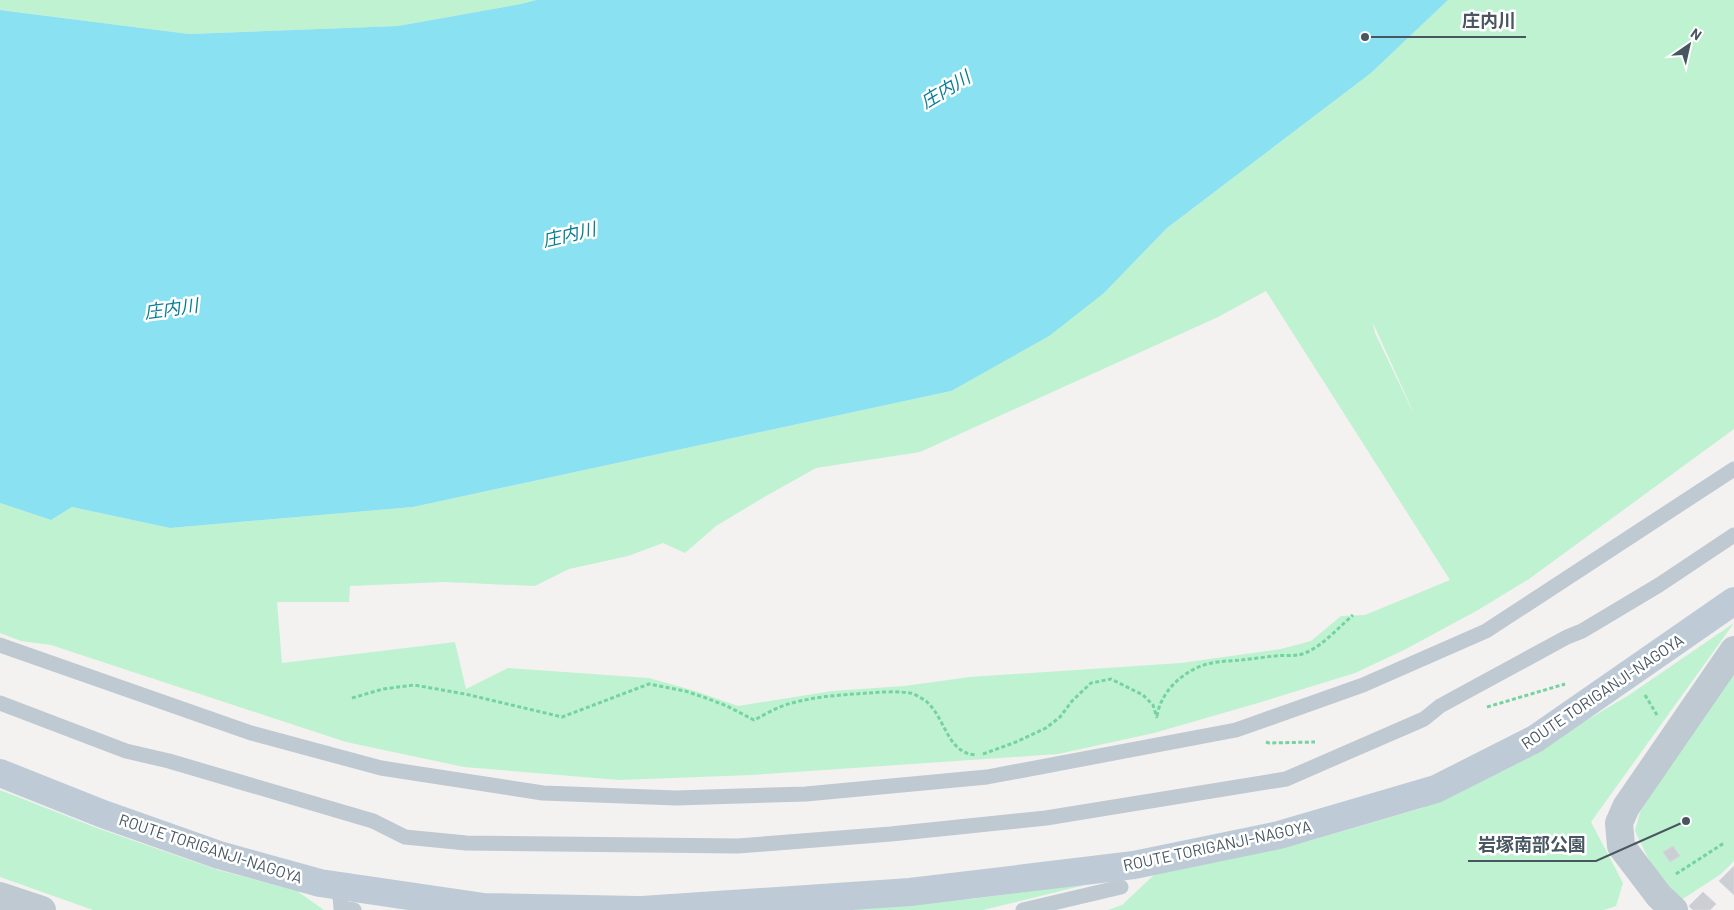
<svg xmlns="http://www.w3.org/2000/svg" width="1734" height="910" viewBox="0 0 1734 910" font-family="Barlow,'Noto Sans JP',sans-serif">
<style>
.green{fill:#bff2d0;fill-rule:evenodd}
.water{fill:#89e1f2}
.building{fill:#cbcfd4;stroke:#d5d8dd}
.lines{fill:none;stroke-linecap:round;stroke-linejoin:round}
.path{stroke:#74d3a0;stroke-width:3;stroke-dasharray:4 2.5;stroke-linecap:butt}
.lane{stroke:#bec9d1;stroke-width:15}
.street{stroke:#bec9d1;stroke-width:28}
.secondary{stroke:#becbd6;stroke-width:28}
.labels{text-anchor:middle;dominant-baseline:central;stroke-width:5;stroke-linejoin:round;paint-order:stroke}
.street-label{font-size:16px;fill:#485660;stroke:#fff}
.water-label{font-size:18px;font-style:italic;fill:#077e96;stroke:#fff}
.leader{fill:none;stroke:#485660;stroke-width:2}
.callout-dot{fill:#485660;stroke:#fff;stroke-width:2}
.callout-label{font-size:18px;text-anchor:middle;font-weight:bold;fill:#485660;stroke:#fff;stroke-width:5;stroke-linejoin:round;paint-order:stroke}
</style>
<rect width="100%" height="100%" fill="#f4f1f1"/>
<!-- green -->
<g class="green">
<path d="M0,0H536L521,4L398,26L189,34L1,10H0Z"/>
<path d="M1448,0H1734V429L1529,579L1478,610L1406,649L1355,673L1258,703L1154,733L1058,754L752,775L619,780L464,767L346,742L51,645L21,641L0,633V503L51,520L72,507L170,528L413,507L951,391L1104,293L1167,228L1371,73ZM1266,291L1450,580L1365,615L1341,616L1311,641L1281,649L1181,663L970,677L904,686L832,691L738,706L695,691L649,678L508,668L466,689L455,642L282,663L277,602H349L350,586L445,582L535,586L569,569L628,556L663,543L685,553L716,526L766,496L816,468L920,452L1218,317ZM1373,323L1412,409V410L1375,333Z"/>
<path d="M1734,623L1591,822L1623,883L1616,906L1604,910H1108L1122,905L1156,873L1312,840L1422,808L1512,765L1629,695Z"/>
<path d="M1734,673V861L1721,874L1678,902L1656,874L1635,831L1640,812L1653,791Z"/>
<path d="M0,790L97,828L218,870L297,891L324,910H93L0,877Z"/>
<path d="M1097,882L983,910H824L972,899Z"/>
</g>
<!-- water -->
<path class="water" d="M536,0H1448L1371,73L1167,228L1104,293L1049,336L951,391L413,507L170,528L72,507L51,520L0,503V10L189,34L398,26L521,4Z"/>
<!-- building -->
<g class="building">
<path d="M1673,846L1680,856L1670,862L1663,852Z"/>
<path d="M1734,866V895L1719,881Z"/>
<path d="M1703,892L1716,904L1710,910H1693L1689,906Z"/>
</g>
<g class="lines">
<!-- path -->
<g class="path">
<path d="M1645,695L1657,715"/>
<path d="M352,698L383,689L414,685L465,694L562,717L649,684L685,691L706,698L727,706L754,720C766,714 779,706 792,703C817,696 843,695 868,693C881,692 897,691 910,693C915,694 923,699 927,702C946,719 947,754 977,755"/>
<path d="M1487,707L1565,684"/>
<path d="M1157,716C1161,691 1183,671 1207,664C1218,661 1230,661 1241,660C1252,659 1264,657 1275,656C1283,655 1291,656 1298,655C1317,652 1338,628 1353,615"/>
<path d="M1266,742L1269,743L1315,742"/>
<path d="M983,754L1016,742L1046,728L1060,717L1072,701L1091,683L1111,679L1143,695L1153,705L1157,718"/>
<path d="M1676,874L1724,843"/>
</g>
<!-- lane -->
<g class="lane">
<path d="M0,645L251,733L381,768L543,793L676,798L806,794L987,777L1236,730L1363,685L1486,631L1734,469"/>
<path d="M0,703L126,751L169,761L373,821L405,837L466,843L738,846L891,834L1046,818L1286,779L1424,719L1440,706L1567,637L1582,631L1659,585L1734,535"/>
<path d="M339,885L341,908L354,910"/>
<path d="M1023,910L1121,887"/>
</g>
<!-- street -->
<g class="street">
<path d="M0,896L42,910"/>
<path d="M1674,910L1659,896L1621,846L1619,823L1626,807L1734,650"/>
</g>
<!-- secondary -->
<g class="secondary">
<path d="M0,773L103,814L219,855L320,883L484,907L638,910"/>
<path d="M642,910L910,892L1134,865L1279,835L1436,789L1535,739L1734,601"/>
</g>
</g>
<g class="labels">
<!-- street labels -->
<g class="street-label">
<text transform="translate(1602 691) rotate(-34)">ROUTE TORIGANJI-NAGOYA</text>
<text transform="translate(1217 845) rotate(-12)">ROUTE TORIGANJI-NAGOYA</text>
<text transform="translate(211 848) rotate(18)">ROUTE TORIGANJI-NAGOYA</text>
</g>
<!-- water labels -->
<g class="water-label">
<text transform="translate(945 89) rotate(-31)">庄内川</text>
<text transform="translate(569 234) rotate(-13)">庄内川</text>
<text transform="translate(171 308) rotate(-8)">庄内川</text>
</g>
</g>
<!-- callouts -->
<path class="leader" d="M1365 37L1452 37H1526M1686 821L1596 861H1468"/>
<g class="callout-dot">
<circle cx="1365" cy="37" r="5"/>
<circle cx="1686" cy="821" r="5"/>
</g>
<g class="callout-label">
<text x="1489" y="27">庄内川</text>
<text x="1532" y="851">岩塚南部公園</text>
</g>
<!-- north arrow -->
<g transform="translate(1689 45) rotate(34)" stroke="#ffffff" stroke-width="4" paint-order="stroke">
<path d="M0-4L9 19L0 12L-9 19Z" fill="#485660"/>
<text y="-8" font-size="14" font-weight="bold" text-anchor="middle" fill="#485660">N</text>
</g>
</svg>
